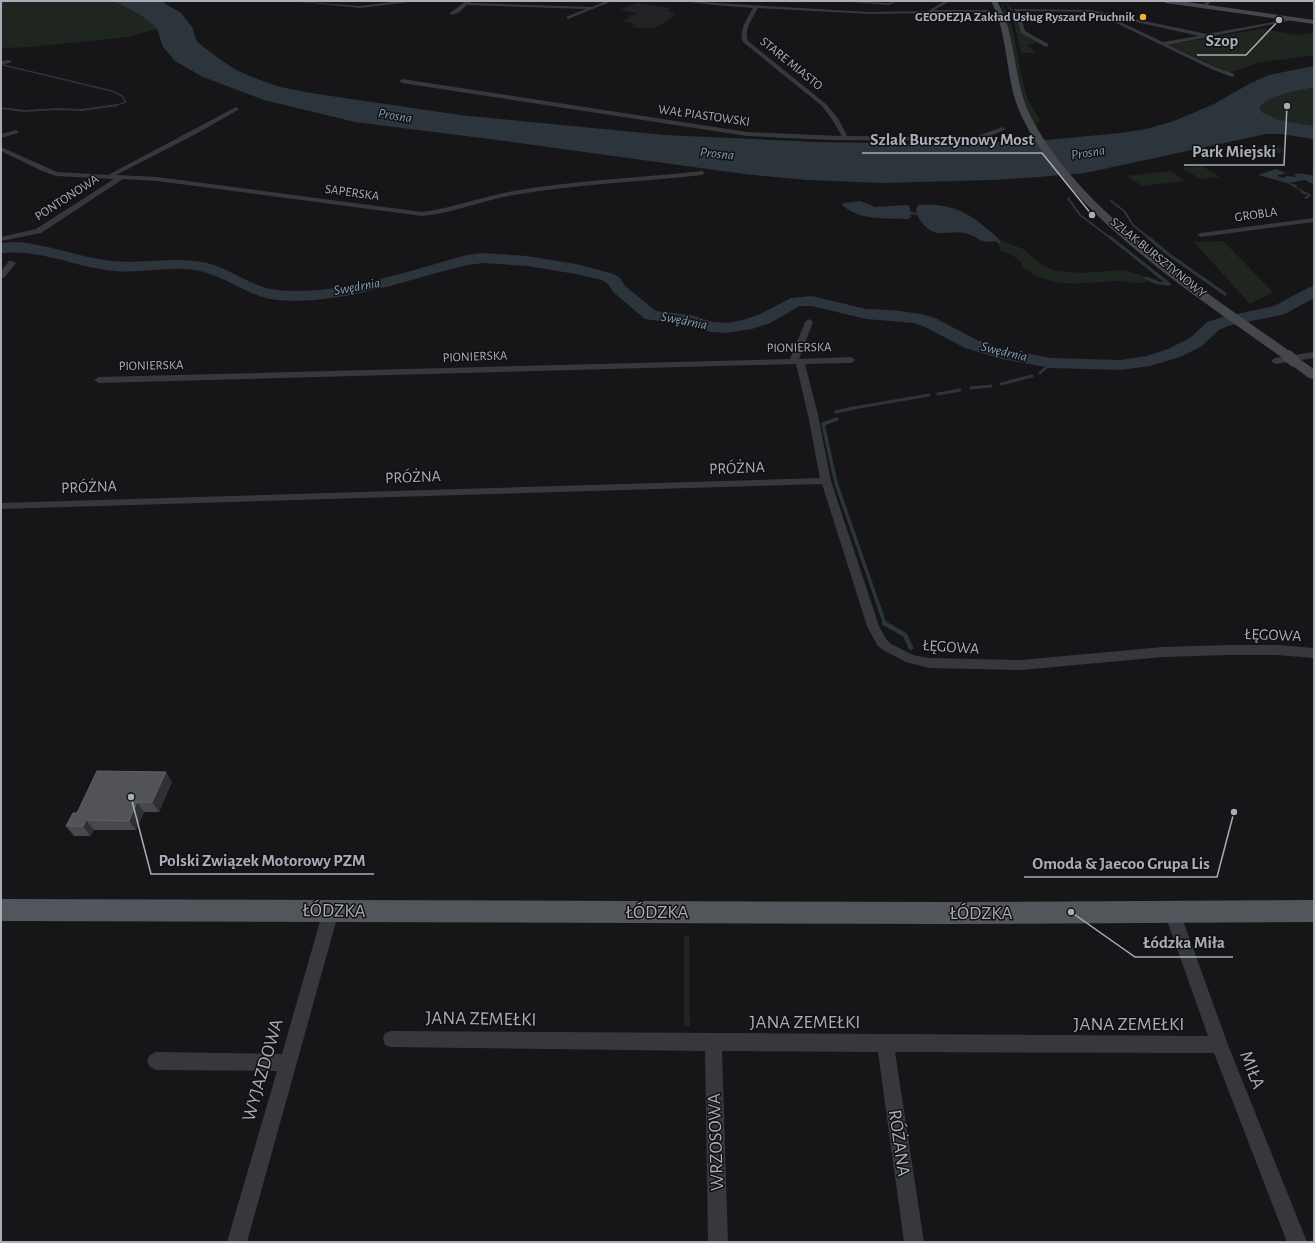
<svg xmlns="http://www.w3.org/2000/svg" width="1315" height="1243" viewBox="0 0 1315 1243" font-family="'Alegreya Sans',sans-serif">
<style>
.built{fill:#222225}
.green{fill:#1e261f}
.water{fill:#2c353c}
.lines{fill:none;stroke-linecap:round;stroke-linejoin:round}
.stream-far4{stroke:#2c353c;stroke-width:1.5}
.stream-far3{stroke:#2c353c;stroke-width:2}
.stream-far2{stroke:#2c353c;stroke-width:3}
.stream-far1{stroke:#2c353c;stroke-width:3.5}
.stream{stroke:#2c353c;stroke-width:4.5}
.river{fill:#2c353c;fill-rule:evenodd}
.street{fill:#37383d;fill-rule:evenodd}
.secondary{fill:#45474d;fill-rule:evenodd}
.primary{fill:#53555c;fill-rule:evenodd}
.secondary-bridge{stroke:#45474d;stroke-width:12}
.wall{fill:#47494d}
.shaded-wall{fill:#2f3033}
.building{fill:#525359;stroke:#5f6168}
.poi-dot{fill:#f2b134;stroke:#111113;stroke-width:1.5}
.labels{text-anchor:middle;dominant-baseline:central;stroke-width:3;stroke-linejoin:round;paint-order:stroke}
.far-poi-label{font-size:13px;font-weight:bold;fill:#a8adb8;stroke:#111113;text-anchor:end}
.far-street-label{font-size:13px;fill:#a8adb8;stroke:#111113}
.far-water-label{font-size:14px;font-style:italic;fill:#7f9bb3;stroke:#111113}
.street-label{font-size:16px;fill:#a8adb8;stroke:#111113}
.near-street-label{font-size:19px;fill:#a8adb8;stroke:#111113}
.leader{fill:none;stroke:#a8adb8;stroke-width:1.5}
.callout-dot{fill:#a8adb8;stroke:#111113;stroke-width:1.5}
.callout-label{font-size:17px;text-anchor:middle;font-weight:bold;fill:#a8adb8;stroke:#111113;stroke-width:3;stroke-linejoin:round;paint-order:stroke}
</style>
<rect width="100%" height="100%" fill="#161618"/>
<!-- built -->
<path class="built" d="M637,3L671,8L668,11L676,14L668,21L652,29L631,27L635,24L622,21L636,13L620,10Z"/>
<!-- green -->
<g class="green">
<path d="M1,1H114L147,19L157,29L127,37L31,47L1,48Z"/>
<path d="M1001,1C1005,9 1009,16 1011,24C1020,55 1019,94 1040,119L1039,120L1040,122H1035L1038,127H1035L1023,103Z"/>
<path d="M1005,2C1016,8 1018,21 1020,32L1038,43L1027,45L1036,53H1021L1014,23Z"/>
<path d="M1266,28L1269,30L1297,35L1314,33V55L1257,63L1230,73L1169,45Z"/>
<path d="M1314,87V126C1300,123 1268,123 1261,109V104C1275,92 1297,92 1314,87Z"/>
<path d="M1272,144L1286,151L1263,156L1249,149Z"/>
<path d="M1202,166L1220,177L1200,179L1182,168Z"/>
<path d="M1170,171L1185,181L1142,186L1127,176Z"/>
<path d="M1002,241L1023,249L1042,265L1056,271L1082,273L1123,270L1144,276L1147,280L1146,282C1136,285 1126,281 1116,281C1090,282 1061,288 1037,276C1031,273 1026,269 1021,266V262L1012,255L998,250L1001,248L997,243Z"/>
<path d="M1223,241L1273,292L1250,304L1194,242Z"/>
<path d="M684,936H689L690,1026H684Z"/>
</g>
<!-- water -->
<g class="water">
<path d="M114,1H161L181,13L192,27L197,42L221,60L236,70L257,79L280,87L311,93L460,115L665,135L817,142L940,144L1046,140L1121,133L1146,129L1174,121L1214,104L1249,84L1269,75L1314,66V87C1301,91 1267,94 1260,107L1262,112L1278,120L1314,126V139L1281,134H1266L1085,173L1039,177L993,180L882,183L807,180L744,174L505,141L355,122L264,100L203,77L175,61L163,47L157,29L152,24L142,16Z"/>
<path d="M1276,169L1286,173L1277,176L1285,178V176L1296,177V176L1293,174C1301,173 1307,174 1314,176V179H1312L1314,183H1310L1305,180L1289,183L1297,185L1296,187L1311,195L1307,199L1304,198L1308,195L1301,193V191L1287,183L1258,175Z"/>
<path d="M860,201L875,207L908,205L910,207L911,217L908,219C886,218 860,221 842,205L844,203Z"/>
<path d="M918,205C945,202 969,211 988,230C992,233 996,235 999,240C981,246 979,236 964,233C948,230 938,239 925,226C920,221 917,216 916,210Z"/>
</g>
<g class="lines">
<!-- stream-far4 -->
<path class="stream-far4" d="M3,65L112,91L122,96L126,102L114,106"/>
<!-- stream-far3 -->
<g class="stream-far3">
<path d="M1,108L24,111L58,109L82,110L117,105"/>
<path d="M1068,198L1080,215L1112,239"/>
<path d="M1111,201L1124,211L1133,225L1150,239"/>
<path d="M911,213L916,214"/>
</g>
<!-- stream-far2 -->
<g class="stream-far2">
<path d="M1111,238L1169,284"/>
<path d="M1149,238L1168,254L1225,294"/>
<path d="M997,240L999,242"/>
<path d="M1146,278L1158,283L1169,284"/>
<path d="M1040,373L1051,363"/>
<path d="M1001,384L1032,376"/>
<path d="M971,388L991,386"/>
<path d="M938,394L960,390"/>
<path d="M848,409L929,395"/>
</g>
<!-- stream-far1 -->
<g class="stream-far1">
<path d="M836,412L854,408"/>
<path d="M837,419L823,424L836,483L885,624"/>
</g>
<!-- stream -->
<path class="stream" d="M884,623L905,635L911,648"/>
<!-- river -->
<path class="river" d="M15,242C49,244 80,258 113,261C145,264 176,256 207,263C231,269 254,288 277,290C342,296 406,271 467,255L484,253L527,256L576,264L614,274L620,278L625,286L656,311L691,315L713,322L726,323L743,320L758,315L791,298L812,296L866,309L892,310L922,314L937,319L977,340L1005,349L1051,358L1120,360L1147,356L1168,349L1190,338L1207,322L1223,317L1274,306L1308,288L1314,286V298L1285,314L1228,326L1219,330L1202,346L1180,357L1150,366L1120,370L1051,368L1002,359L965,348L925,327L914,323L866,319L812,306H800L770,323L752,329L726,333L711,332L688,325L645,319L613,292L608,284L602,280L576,274L527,266L484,263L467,265C406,280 342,305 278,300C251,298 230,279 204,272C175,264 144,274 114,271C74,267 42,249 1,253V243Z"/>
<!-- street -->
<g class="street">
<path d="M292,1L360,6L402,1H417L360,8Z"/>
<path d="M466,1H471L470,3L592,7L606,1H612L568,19L566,17L586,9L467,5L458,13L450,15V13Z"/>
<path d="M682,1L869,12L928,11L945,1H950L934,10H990L988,12L869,14L758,8C753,18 743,30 748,41L826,104L837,117L847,135L846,136L974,137L1003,127L1006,129L984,139L974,141L829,140L747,136L402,83L399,81L402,79L747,132L842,136L831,118L822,106L743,42C738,30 748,18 753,8L714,5Z"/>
<path d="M839,1L888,3L897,1L889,5Z"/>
<path d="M1206,1H1211L1206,7H1202Z"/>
<path d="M1014,9L1091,10L1207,34L1296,18L1298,19L1168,45L1215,67L1234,74V76L1232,77L1211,69L1110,20L1114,19L1163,42L1199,36L1091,12L1019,11L1025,31L1048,44V46L1046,47L1021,33Z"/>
<path d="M1,61L9,60L12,62L1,65Z"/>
<path d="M236,107L239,109L238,110L194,135L116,175L157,177L422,212C454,208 483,196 514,191C576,180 640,178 702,171L705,173L702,175C640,182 576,184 514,195C483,200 454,213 422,216L157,181L123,179L41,233L1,241V237L36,229L114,179L56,176L42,171L1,151V147L57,172L108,175Z"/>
<path d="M16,130L18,131V133L1,138V134Z"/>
<path d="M1314,218V222L1201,237L1197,235L1201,233Z"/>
<path d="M9,261H12L16,263L4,278H1V271Z"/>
<path d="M809,319L813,322L799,359L851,357L855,360L851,363L805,364L818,415L831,481L879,626L886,639L891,644L913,655L929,658L1021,660L1163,647L1228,645H1277L1314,648V658L1277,655H1228L1163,657L1021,670L929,668L906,662L883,650L877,645L867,626L822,484L1,509V503L820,478L808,415L796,364L99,383L94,380L99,377L790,359L805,322Z"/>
<path d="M1314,352V358L1275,364L1271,361L1275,358Z"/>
<path d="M331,904L336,906L339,911L247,1242H227L277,1071L156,1070L150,1067L147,1061L150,1055L156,1052L282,1054L323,911L326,906Z"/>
<path d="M1172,905L1177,907L1180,912L1228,1045L1307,1242H1287L1214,1053L895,1052L924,1242H904L878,1052L722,1051L728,1242H708L705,1051L391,1047L385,1045L383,1039L385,1033L391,1031L1208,1036L1164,912L1167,907Z"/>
</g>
<!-- secondary -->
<g class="secondary">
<path d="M991,1H997C1018,38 1012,82 1032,119C1082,215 1206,291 1292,353L1294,356L1293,357L1298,358L1314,369V379L1309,378L1290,364L1288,361L1289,360L1284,359C1195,295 1071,217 1022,117C1004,80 1010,37 991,1Z"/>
<path d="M1163,1H1180L1314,20V24L1166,3Z"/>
</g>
<!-- primary -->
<path class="primary" d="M1,899L951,902L1314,900V922L951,924L1,921Z"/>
<!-- secondary-bridge -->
<path class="secondary-bridge" d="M1288,356L1294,361"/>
</g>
<!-- wall -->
<path class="wall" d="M172,782L159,812H144L136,830H94L90,836H74L66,826Z"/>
<!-- shaded-wall -->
<g class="shaded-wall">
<path d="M166,772L172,782L159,812L152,802Z"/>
<path d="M137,802L144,812L136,830L129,821Z"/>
<path d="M86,820L94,830L90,836L83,826Z"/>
</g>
<!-- building -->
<path class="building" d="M97,771L166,772L152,802H137L129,821L86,820L83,826H66L73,813H77Z"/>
<!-- markers -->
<circle class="poi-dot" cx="1143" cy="17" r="4"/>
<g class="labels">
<!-- far-poi labels -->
<g class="far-poi-label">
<text x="1135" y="17">GEODEZJA Zakład Usług Ryszard Pruchnik</text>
</g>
<!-- far-street labels -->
<g class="far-street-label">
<text transform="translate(791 64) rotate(39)">STARE MIASTO</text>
<text transform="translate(704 116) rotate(8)">WAŁ PIASTOWSKI</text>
<text transform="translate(352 193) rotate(8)">SAPERSKA</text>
<text transform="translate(67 198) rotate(-33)">PONTONOWA</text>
<text transform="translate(1256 215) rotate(-8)">GROBLA</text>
<text transform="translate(1158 258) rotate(39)">SZLAK BURSZTYNOWY</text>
<text transform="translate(799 348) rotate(-1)">PIONIERSKA</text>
<text transform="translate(475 357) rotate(-2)">PIONIERSKA</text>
<text transform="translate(151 366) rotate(-1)">PIONIERSKA</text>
</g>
<!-- far-water labels -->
<g class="far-water-label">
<text transform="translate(395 116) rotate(9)">Prosna</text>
<text transform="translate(1088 153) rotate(-9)">Prosna</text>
<text transform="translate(717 154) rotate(6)">Prosna</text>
<text transform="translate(357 287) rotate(-10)">Swędrnia</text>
<text transform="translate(684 321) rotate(11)">Swędrnia</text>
<text transform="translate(1004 352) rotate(14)">Swędrnia</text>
</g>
<!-- street labels -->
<g class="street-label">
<text transform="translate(737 468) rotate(-2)">PRÓŻNA</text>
<text transform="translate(413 477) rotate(-2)">PRÓŻNA</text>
<text transform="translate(89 487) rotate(-2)">PRÓŻNA</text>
<text transform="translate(1273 635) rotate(2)">ŁĘGOWA</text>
<text transform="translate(951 647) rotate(4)">ŁĘGOWA</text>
</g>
<!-- near-street labels -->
<g class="near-street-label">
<text transform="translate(334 911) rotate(1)">ŁÓDZKA</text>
<text x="657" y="912">ŁÓDZKA</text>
<text x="981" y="913">ŁÓDZKA</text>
<text transform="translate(481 1019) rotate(1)">JANA ZEMEŁKI</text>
<text x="805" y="1022">JANA ZEMEŁKI</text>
<text x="1129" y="1024">JANA ZEMEŁKI</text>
<text transform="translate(263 1070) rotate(-74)">WYJAZDOWA</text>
<text transform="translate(1252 1070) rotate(69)">MIŁA</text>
<text transform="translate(716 1142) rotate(-92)">WRZOSOWA</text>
<text transform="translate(899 1143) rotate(82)">RÓŻANA</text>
</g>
</g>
<!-- callouts -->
<path class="leader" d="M1279 20L1246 55H1197M1092 215L1042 153H862M1287 106L1284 165H1184M131 797L151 874H374M1234 812L1217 877H1024M1071 912L1135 957H1233"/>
<g class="callout-dot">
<circle cx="1279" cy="20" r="4"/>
<circle cx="1092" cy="215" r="4"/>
<circle cx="1287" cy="106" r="4"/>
<circle cx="131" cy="797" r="4"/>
<circle cx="1234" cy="812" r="4"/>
<circle cx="1071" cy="912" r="4"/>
</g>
<g class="callout-label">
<text x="1222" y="46">Szop</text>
<text x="952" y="145">Szlak Bursztynowy Most</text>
<text x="1234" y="157">Park Miejski</text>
<text x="262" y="866">Polski Związek Motorowy PZM</text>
<text x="1121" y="869">Omoda &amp; Jaecoo Grupa Lis</text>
<text x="1184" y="948">Łódzka Miła</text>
</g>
<!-- border -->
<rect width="1315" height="1243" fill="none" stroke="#a8adb8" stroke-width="4"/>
</svg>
